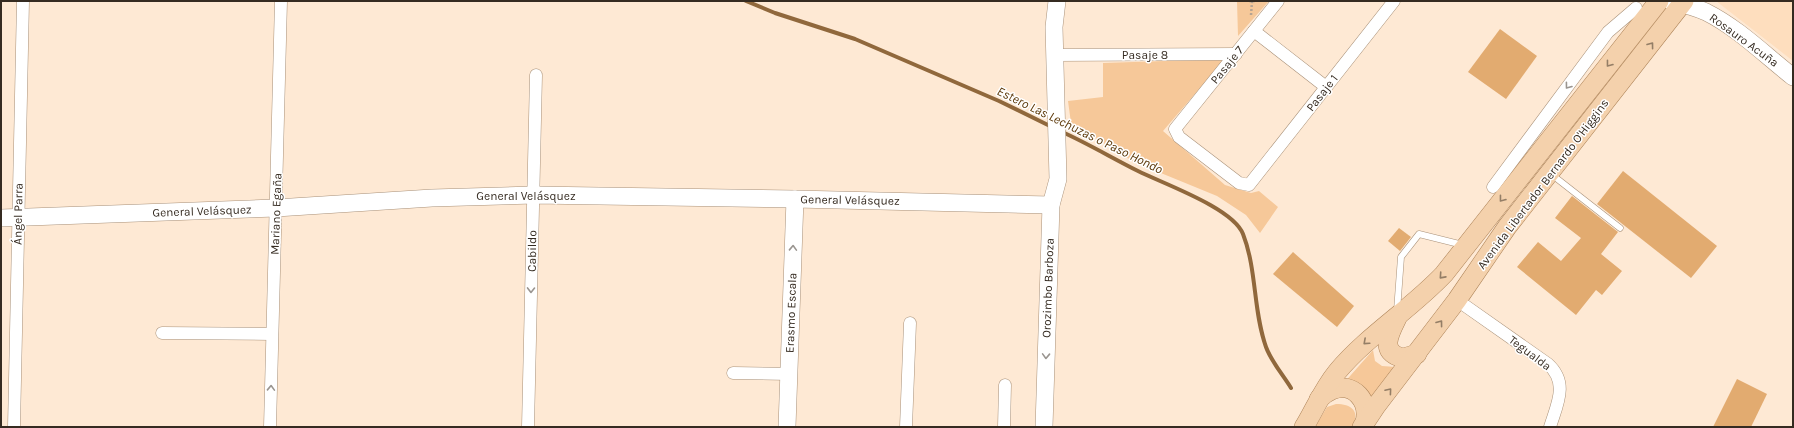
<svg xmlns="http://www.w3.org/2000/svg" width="1794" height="428" viewBox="0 0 1794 428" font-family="Karla,sans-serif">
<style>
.built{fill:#fedebe}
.green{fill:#f6c899}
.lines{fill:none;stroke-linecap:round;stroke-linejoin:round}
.stream{stroke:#90683c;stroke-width:4}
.building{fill:#e2ab70}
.lane-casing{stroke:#a99179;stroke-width:7}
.street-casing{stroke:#a99179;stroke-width:13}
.secondary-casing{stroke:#a99179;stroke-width:18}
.primary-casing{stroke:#ad8358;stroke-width:20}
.path{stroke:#b5a493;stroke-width:2.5;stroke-dasharray:2 2;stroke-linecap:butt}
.lane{stroke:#fff;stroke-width:6}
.street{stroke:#fff;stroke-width:12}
.secondary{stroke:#fff;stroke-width:17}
.primary{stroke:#f4d1ac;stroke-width:19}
.oneway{stroke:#947e66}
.oneway2{stroke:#9a9590}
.labels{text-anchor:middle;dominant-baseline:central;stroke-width:3;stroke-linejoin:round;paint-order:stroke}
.street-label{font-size:12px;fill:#352b21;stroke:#fff}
.water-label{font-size:13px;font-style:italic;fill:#5c3808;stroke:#fff}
</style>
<rect width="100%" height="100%" fill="#fee9d4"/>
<!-- built -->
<path class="built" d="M1716,1H1793V61Z"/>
<!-- green -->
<g class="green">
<path d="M1237,1H1269L1238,36Z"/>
<path d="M1225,59L1163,131L1225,185L1251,193L1259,191L1278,207L1260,233L1246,215L1217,196L1134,162L1071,123L1068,101L1103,97V63Z"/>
<path d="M1373,350L1375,361L1382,366L1396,367L1370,399C1364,383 1358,385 1343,384Z"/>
<path d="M1336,404C1351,404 1361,411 1352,427H1315L1327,407Z"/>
</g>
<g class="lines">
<!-- stream -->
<g class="stream">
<path d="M746,1L775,13L855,39L999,101L1052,127"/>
<path d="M1060,131C1087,143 1112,158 1138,171C1164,184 1233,208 1243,234C1257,270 1253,311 1266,347C1271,361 1283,375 1291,388"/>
</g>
</g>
<!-- building -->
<g class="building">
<path d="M1500,29L1537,56L1506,99L1468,72Z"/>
<path d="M1623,171L1717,246L1691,278L1597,204Z"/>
<path d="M1572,196L1618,232L1601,254L1622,271L1602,295L1596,290L1576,315L1517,267L1538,242L1561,261L1581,238L1555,218Z"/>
<path d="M1399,228L1411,237L1400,251L1388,241Z"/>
<path d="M1293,252L1354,306L1337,327L1273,274Z"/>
<path d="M1737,379L1767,394L1751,427H1713Z"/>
</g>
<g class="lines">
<defs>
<g id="lane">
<path d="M1551,174L1620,228"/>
<path d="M1397,311L1401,257L1419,234L1463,245"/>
</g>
<g id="street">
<path d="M1278,1L1175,129L1179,137L1239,183L1249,185L1394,1"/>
<path d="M1254,31L1326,87"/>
<path d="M1055,55L1236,54"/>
<path d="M1493,187L1608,32L1636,8"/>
<path d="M1457,300L1548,364C1569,383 1557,404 1550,427"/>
<path d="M162,333L272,334"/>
<path d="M733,373L790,374"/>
<path d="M14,427L23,1"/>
<path d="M270,427L281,1"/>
<path d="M528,427L536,75"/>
<path d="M906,427L910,323"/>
<path d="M1004,427L1005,385"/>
</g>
<g id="secondary">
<path d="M1671,1C1683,4 1695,7 1706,12C1738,28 1765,55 1793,77"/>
<path d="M1,218L276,208L432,198L534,195L795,199L1051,205"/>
<path d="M787,427L795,199"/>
<path d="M1044,427L1051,205L1058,179L1054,27L1057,1"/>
</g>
<g id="primary">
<path d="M1397,318C1389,334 1379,352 1403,358L1417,354"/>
<path d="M1319,399C1323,395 1327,392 1332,390C1354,381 1370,402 1365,422"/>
<path d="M1304,427C1315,409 1323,389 1337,372C1368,335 1411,309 1444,274L1659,1"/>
<path d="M1362,427L1376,406L1457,300L1507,227L1684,1"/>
</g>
</defs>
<!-- lane casing -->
<use href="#lane" class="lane-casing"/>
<!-- street casing -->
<use href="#street" class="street-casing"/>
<!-- secondary casing -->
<use href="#secondary" class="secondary-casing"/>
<!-- primary casing -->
<use href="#primary" class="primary-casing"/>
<!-- path -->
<g class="path">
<path d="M1249,1H1256"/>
<path d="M1251,15L1252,2"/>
</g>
<!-- lane -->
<use href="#lane" class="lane"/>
<!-- street -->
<use href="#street" class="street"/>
<!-- secondary -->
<use href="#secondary" class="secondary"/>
<!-- primary -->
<use href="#primary" class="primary"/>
</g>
<!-- one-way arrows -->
<defs><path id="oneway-chevron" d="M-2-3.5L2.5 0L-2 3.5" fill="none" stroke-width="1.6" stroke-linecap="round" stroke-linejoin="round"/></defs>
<g class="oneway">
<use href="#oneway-chevron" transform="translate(1651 45) rotate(-53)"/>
<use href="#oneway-chevron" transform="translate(1609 64) rotate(128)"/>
<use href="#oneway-chevron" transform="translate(1502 199) rotate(128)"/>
<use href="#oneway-chevron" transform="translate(1442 276) rotate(132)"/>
<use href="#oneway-chevron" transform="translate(1440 323) rotate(-53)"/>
<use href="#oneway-chevron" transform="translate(1366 342) rotate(138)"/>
<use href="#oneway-chevron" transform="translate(1389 391) rotate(-50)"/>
</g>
<g class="oneway2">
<use href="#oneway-chevron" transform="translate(1568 86) rotate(127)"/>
<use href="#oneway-chevron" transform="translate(793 248) rotate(-88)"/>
<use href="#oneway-chevron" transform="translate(531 290) rotate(91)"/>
<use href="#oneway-chevron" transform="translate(1046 356) rotate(92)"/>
<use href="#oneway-chevron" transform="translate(271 388) rotate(-88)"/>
</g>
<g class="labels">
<!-- street labels -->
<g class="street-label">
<text transform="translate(1744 40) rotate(36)">Rosauro Acuña</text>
<text x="1145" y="55">Pasaje 8</text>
<text transform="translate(1227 65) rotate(-51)">Pasaje 7</text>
<text transform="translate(1322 93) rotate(-52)">Pasaje 1</text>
<text transform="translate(1543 184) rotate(-53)">Avenida Libertador Bernardo O'Higgins</text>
<text x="526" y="196">General Velásquez</text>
<text transform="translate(850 200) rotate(1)">General Velásquez</text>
<text transform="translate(202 211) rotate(-2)">General Velásquez</text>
<text transform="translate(18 214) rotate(-89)">Ángel Parra</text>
<text transform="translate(276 214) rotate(-88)">Mariano Egaña</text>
<text transform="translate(532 251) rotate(-89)">Cabildo</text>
<text transform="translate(1048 288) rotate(-88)">Orozimbo Barboza</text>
<text transform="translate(791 313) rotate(-88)">Erasmo Escala</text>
<text transform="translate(1530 353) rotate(37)">Tegualda</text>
</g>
<!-- water labels -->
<g class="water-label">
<text transform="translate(1080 130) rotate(26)">Estero Las Lechuzas o Paso Hondo</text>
</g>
</g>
<!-- border -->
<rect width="1794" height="428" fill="none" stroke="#352b21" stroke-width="4"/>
</svg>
